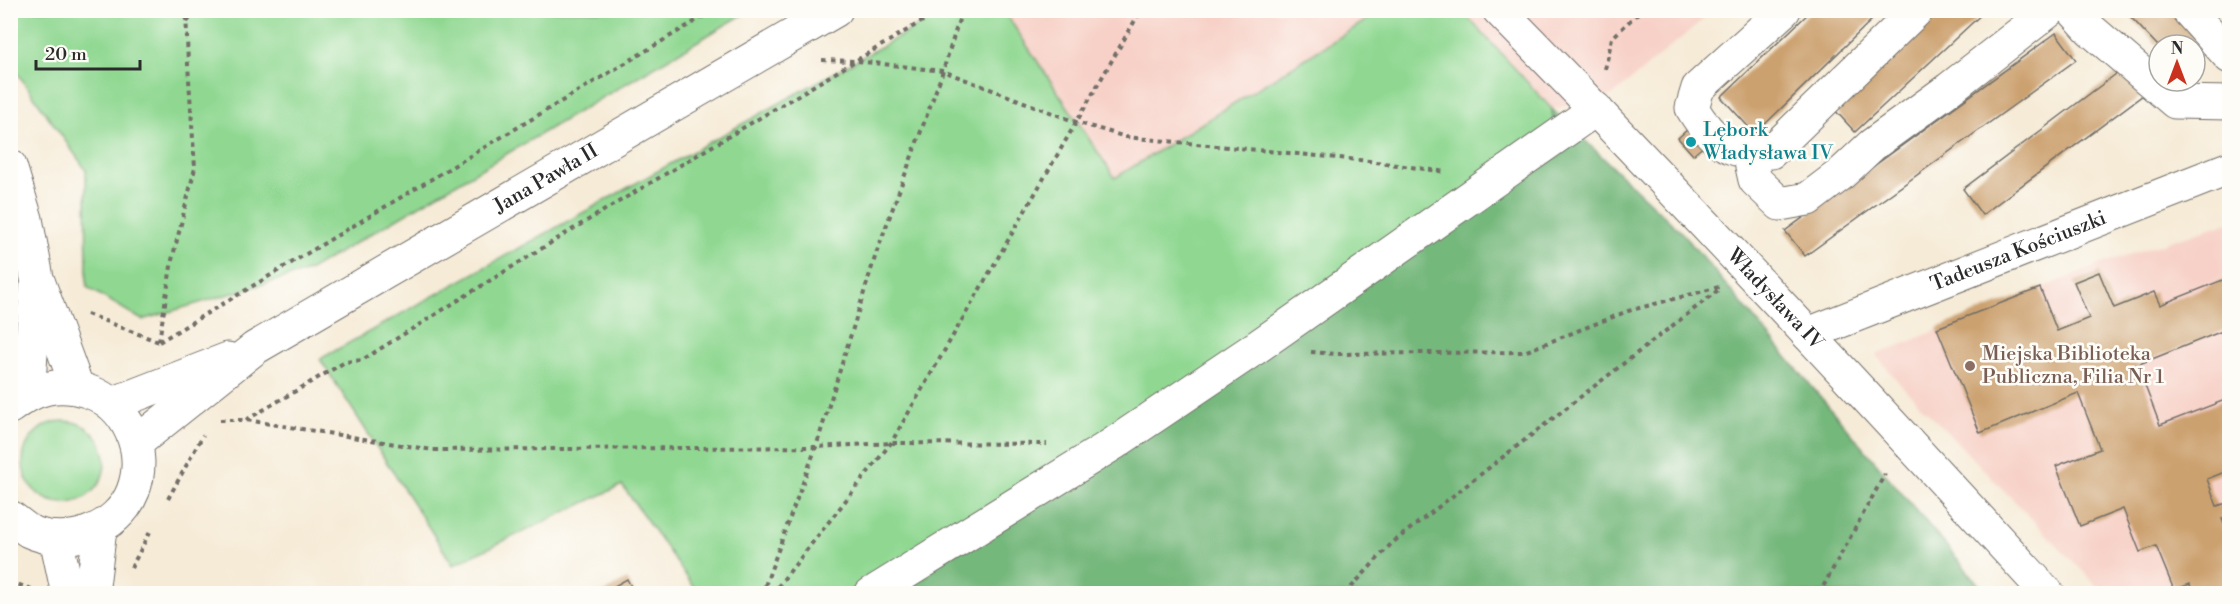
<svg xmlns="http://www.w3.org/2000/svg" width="2240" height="604" viewBox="0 0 2240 604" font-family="'Libre Bodoni',serif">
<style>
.built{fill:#f7d1c7}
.green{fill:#90d892;stroke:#5e825e;stroke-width:1.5}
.forest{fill:#74b87c;stroke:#507254;stroke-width:1.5}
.building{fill:#cca16f}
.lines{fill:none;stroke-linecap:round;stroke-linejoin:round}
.minor-casing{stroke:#726e67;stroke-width:35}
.major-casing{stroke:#726e67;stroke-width:35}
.path{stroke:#726e67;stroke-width:4;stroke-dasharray:4.5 4.5;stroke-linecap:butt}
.minor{stroke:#fff;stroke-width:33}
.major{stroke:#fff;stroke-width:33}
.culture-dot{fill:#0f9aa8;stroke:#fdfcf7;stroke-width:2}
.education-dot{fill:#8d6e63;stroke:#fdfcf7;stroke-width:2}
.labels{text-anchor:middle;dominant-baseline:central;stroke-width:5;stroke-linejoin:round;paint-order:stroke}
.culture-label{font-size:20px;fill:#0d838f;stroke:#fdfcf7;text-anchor:start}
.street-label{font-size:20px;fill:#2b2b2b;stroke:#fdfcf7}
.education-label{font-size:20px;fill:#785e54;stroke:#fdfcf7;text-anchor:start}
</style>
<rect width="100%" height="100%" fill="#fdfcf7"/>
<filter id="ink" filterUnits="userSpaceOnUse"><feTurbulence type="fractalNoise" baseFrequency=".0167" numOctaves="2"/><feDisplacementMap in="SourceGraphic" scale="12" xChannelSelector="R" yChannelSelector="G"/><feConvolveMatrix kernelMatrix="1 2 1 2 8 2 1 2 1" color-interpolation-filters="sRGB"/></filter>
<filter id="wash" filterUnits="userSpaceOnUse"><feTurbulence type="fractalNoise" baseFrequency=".008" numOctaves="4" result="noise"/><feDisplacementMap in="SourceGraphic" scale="24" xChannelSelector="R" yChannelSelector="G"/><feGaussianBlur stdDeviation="1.35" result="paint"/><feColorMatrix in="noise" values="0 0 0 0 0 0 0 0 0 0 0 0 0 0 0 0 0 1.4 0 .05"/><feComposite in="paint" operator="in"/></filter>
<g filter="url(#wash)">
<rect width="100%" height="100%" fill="#f6ebd7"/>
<!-- built -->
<g class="built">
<path d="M1004,11H1381L1115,178Z"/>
<path d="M1462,11H1713L1612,96L1552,109Z"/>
<path d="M2229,222V593H2104L1902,386L1876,355L2109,261Z"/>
</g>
<!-- green -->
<g class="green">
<path d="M10,11L11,10L749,11L308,271L142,320L87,287L86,170L11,64Z"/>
<path d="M945,11H1004L1115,178L1381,11H1462L1552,109L1557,154L891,593H698L622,485L453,565L320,359Z"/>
<circle cx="64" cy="462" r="41"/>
</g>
<!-- forest -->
<path class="forest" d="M1552,109L1683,234L1986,593L891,594L1557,154Z"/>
<g id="blocks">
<!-- building -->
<g class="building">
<path d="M1812,10H1882L1755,134L1721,97Z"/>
<path d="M1935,10H1986L1855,132L1832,107Z"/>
<path d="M2124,10H2171L2204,45L2195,54V45H2159V47Z"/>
<path d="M2056,33L2076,60L1805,256L1785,231Z"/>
<path d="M2128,65L2147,92L1982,215L1963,189Z"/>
<path d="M1688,129L1705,145L1693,155L1678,138Z"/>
<path d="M2099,272L2114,308L2154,292L2160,305L2230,277V328L2137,365L2160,425L2230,398V470L2207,479L2217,506L2227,503L2230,509V517L2222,519L2230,538V594H2193L2190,584L2174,590L2156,546L2140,552L2123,509L2080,526L2056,466L2100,449L2078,393L1980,433L1937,328L2040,288L2057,331L2089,318L2074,282Z"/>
<path d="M627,579L635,594H600Z"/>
</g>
</g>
</g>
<g filter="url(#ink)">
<use href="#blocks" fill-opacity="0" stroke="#726e67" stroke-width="1.5"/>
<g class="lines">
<defs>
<g id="minor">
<path id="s1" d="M1499,10C1686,201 1867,397 2048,594"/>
<path d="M1784,10L1698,88L1692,108C1712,142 1731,155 1771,152L1917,10"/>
<path d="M2073,10L2091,30L2175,102L2230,103"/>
<path d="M2188,10L2230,57"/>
<path d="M1749,153L1755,180L1780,204L1808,199L1841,174L1872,145L1949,89L2050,10"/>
<path d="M10,166L26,219L37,278L77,387"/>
<path id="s2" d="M1808,334L2230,168"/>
<path d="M28,394L36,289"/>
<path d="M56,538L68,594"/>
<path d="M92,594L100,529"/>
<path d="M871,594L1113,444L1257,347L1596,109"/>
</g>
<g id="major">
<path d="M112,404L228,359"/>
<path d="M10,407C34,389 57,381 87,391C128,404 148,451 133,491C118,530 66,549 29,531C23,527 17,522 10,517"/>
<path id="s3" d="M136,443L255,348L836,10"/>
</g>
</defs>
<!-- minor casing -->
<use href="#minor" class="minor-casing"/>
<!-- major casing -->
<use href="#major" class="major-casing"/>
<!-- path -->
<g class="path">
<path d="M187,22L197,10"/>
<path d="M822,60L857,61L943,71L1076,122L1126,137L1369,161L1446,172"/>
<path d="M1605,69L1612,38L1641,10"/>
<path d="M87,314L159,342"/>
<path d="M159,341L172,260L195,168L188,65L186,10"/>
<path d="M159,342L714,10"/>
<path d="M1311,352L1336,354L1524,352L1628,311L1719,287"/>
<path d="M220,420H246L433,450L816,447L891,443L1047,444"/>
<path d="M246,420L345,362L362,360L578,226L941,10"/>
<path d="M168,499L203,435"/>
<path d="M131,568L150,532"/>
<path d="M10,582L32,589"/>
<path d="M762,594L816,447L876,254L943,71L962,10"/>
<path d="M772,594L891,443L1141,10"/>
<path d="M1345,594L1392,543L1721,288"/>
<path d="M1819,594L1885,474"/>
</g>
<!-- minor -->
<use href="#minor" class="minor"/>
<!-- major -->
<use href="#major" class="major"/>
</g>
</g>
<!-- markers -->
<circle class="culture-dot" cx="1691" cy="142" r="6"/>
<circle class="education-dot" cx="1970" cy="366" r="6"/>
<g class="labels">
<!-- culture labels -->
<g class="culture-label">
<text x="1703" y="130">Lębork<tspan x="1703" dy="23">Władysława IV</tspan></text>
</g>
<!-- street labels -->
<g class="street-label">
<text stroke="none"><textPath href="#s3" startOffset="489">Jana Pawła II</textPath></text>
<text stroke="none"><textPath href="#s2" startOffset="226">Tadeusza Kościuszki</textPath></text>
<text stroke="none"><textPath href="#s1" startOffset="400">Władysława IV</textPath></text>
</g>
<!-- education labels -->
<g class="education-label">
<text x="1982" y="354">Miejska Biblioteka<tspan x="1982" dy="23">Publiczna, Filia Nr 1</tspan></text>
</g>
</g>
<!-- margin -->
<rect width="2240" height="604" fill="none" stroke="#fdfcf7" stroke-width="36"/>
<!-- north arrow -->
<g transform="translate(2177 63)"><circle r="28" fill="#fdfcf7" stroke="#a9a8a5" stroke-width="1.5"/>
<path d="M0-4.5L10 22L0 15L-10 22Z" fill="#c8321e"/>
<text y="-9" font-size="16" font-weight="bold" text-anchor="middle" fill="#2b2b2b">N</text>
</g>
<!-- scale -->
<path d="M36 60v9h104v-9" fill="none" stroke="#2b2b2b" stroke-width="3"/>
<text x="45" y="60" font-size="18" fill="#2b2b2b" stroke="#fdfcf7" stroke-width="4.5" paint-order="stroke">20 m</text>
</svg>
